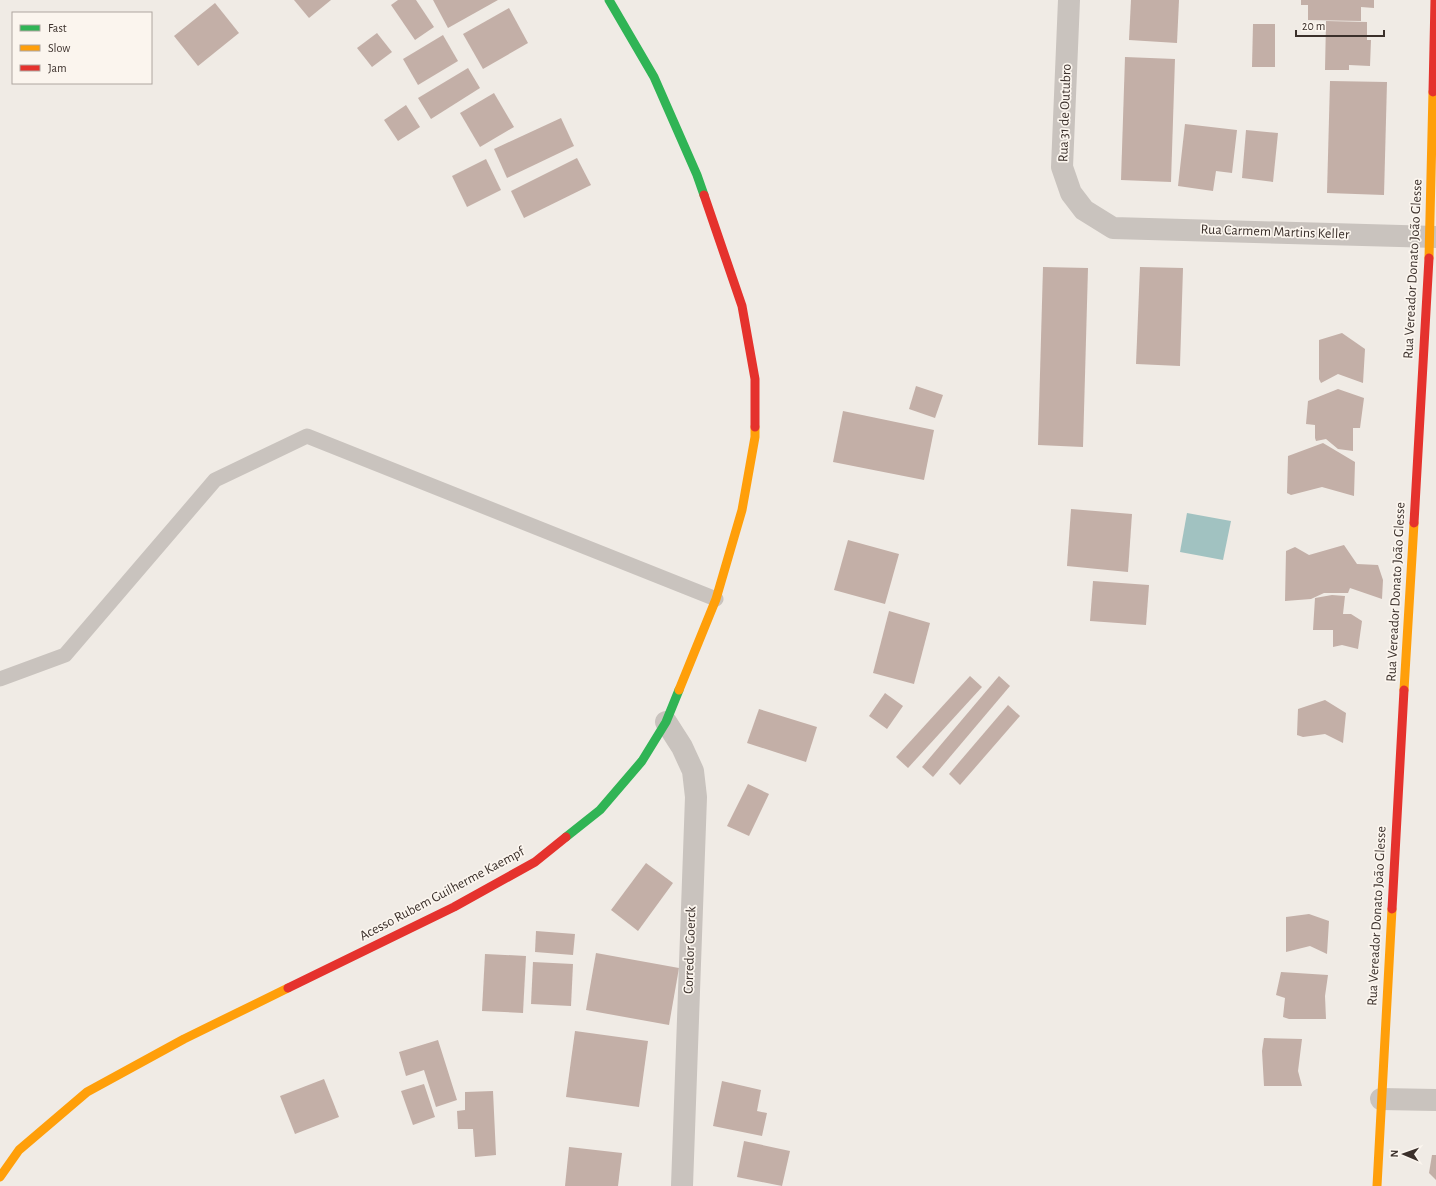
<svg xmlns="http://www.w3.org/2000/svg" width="1436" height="1186" viewBox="0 0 1436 1186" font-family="'Alegreya Sans',sans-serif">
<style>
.water{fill:#a1c2c1}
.building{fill:#c3afa7}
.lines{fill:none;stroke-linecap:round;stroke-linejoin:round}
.lane{stroke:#c9c3be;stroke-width:15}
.street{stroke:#c9c3be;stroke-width:22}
.fast{stroke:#30b455;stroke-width:9}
.slow{stroke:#ff9f0a;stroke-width:9}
.jam{stroke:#e5322d;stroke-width:9}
.labels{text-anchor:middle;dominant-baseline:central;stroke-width:3.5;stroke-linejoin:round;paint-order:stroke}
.street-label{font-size:14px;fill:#3b302b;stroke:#fbf5ee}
</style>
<rect width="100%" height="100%" fill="#f0ebe5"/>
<!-- water -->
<path class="water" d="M1187,513L1231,521L1223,560L1180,552Z"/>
<!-- building -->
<g class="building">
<path d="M294,0H331L309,18Z"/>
<path d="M398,0H416L434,27L415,40L391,5Z"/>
<path d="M433,0H498L448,28Z"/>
<path d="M1131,0H1179L1177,43L1129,40Z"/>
<path d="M1301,0H1374V8L1361,7V21L1308,20V5H1301Z"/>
<path d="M215,3L239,33L198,66L174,36Z"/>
<path d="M509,8L528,43L483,69L463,34Z"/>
<path d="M1326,21L1367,22V40H1371L1370,66L1349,65V70H1325Z"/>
<path d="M1253,24H1275V67H1252Z"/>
<path d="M377,33L392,52L372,67L357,48Z"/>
<path d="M443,35L458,61L418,85L403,59Z"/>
<path d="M1125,57L1175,59L1171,182L1121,180Z"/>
<path d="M468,68L480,88L431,119L418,98Z"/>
<path d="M1330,81L1387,82L1384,195L1327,193Z"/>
<path d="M494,93L514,127L480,147L460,113Z"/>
<path d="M406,105L420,127L398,141L384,120Z"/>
<path d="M561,118L574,146L507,178L494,149Z"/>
<path d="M1185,124L1237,130L1232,173L1216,171L1213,191L1178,186Z"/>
<path d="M1246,130L1278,133L1273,182L1242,178Z"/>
<path d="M577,158L591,185L524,218L511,191Z"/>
<path d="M486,159L501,190L467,207L452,176Z"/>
<path d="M1043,267L1088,268L1083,447L1038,445Z"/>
<path d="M1140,267L1183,268L1180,366L1136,364Z"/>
<path d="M1342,333L1365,349L1363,383L1338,374L1321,383L1319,379V340Z"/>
<path d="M916,386L943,395L935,418L909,409Z"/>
<path d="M1338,389L1364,398L1360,428H1353V451L1338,449L1326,439L1316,441L1315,438V425L1306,424L1308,401Z"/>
<path d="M843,411L934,430L924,480L833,462Z"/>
<path d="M1323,443L1355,462L1354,496L1322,487L1291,495L1287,493L1288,456Z"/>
<path d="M1071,509L1132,514L1128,572L1067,566Z"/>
<path d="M848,540L899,554L885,604L834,590Z"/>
<path d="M1344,545L1357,564L1378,565L1383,580L1382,599L1350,588L1348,593H1324L1311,599L1285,601L1286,551L1295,547L1309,555Z"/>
<path d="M1093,581L1149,585L1146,625L1090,621Z"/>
<path d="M1332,595L1345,596L1343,614H1351L1362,621L1358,649L1342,645L1333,647V630H1313L1315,598Z"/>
<path d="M889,611L930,623L914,684L873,673Z"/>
<path d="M970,676L982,687L908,768L896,757Z"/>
<path d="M999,676L1010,686L933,777L922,767Z"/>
<path d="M885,693L903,706L887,729L869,716Z"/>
<path d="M1325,700L1346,713L1343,743L1325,734L1303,737L1297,735L1298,709Z"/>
<path d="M1008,705L1020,716L960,785L949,774Z"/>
<path d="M759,709L817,727L806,762L747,743Z"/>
<path d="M748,784L769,794L749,836L727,826Z"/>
<path d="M646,863L673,883L638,931L611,910Z"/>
<path d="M1309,914L1329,921L1327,954L1310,946L1286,952V917Z"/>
<path d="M536,931L575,934L573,955L535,952Z"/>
<path d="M596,953L679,968L669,1025L586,1010Z"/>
<path d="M485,954L526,956L523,1013L482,1011Z"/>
<path d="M533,962L573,964L571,1006L531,1004Z"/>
<path d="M1281,972L1328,975L1325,996L1326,1019H1289L1283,1017L1285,998L1276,995Z"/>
<path d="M575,1031L648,1041L639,1107L566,1097Z"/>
<path d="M1264,1038L1302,1039L1298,1071L1302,1086H1264L1262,1051Z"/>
<path d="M438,1040L457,1100L436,1107L424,1070L406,1076L399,1052Z"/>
<path d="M324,1079L339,1117L295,1134L280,1096Z"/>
<path d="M722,1081L761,1090L757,1111L767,1113L762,1136L713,1126Z"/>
<path d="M424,1084L435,1117L413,1125L401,1091Z"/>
<path d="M493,1091L496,1155L475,1157L473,1129H458L457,1111L465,1110V1092Z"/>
<path d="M744,1141L790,1151L782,1186L737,1177Z"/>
<path d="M569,1147L622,1153L618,1186H565Z"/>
<path d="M1432,1155H1436V1180L1429,1173Z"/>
</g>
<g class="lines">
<!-- lane -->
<path class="lane" d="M0,679L65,655L215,480L307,436L716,599"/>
<!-- street -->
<g class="street">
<path d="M1069,0L1062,167L1071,193L1084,210L1113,228L1436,237"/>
<path d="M666,722L682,747L693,771L696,797L682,1186"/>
<path d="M1381,1099L1436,1100"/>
</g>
<!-- fast -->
<g class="fast">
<path d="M609,0L654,77L697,175L704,195"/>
<path d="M566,837L600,810L642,761L666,722L679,690"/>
</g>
<!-- slow -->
<g class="slow">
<path d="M1429,258L1433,92"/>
<path d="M679,690L716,599L742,510L755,437V427"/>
<path d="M1404,690L1414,523"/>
<path d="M0,1177L19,1150L87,1092L184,1039L288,988"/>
<path d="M1377,1186L1392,909"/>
</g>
<!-- jam -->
<g class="jam">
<path d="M1433,92L1435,0"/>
<path d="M704,195L742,306L755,379V427"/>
<path d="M1414,523L1429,258"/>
<path d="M1392,909L1404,690"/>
<path d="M288,988L454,907L535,862L566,837"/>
</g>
</g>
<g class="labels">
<!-- street labels -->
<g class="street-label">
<text transform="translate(1065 113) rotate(-88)">Rua 31 de Outubro</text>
<text transform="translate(1275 232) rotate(2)">Rua Carmem Martins Keller</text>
<text transform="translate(1413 269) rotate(-87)">Rua Vereador Donato João Glesse</text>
<text transform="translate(1396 592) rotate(-87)">Rua Vereador Donato João Glesse</text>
<text transform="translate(442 894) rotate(-28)">Acesso Rubem Guilherme Kaempf</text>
<text transform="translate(1377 916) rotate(-87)">Rua Vereador Donato João Glesse</text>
<text transform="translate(690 950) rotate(-88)">Corredor Goerck</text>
</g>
</g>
<!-- legend -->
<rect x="12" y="12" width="140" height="72" fill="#fbf5ee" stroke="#aea6a0"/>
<rect x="20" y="25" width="20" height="6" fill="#30b455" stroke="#aea6a0"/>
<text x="48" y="32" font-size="12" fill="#3b302b">Fast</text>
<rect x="20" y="45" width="20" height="6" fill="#ff9f0a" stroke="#aea6a0"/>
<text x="48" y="52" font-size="12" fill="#3b302b">Slow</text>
<rect x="20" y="65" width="20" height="6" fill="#e5322d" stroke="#aea6a0"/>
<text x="48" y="72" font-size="12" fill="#3b302b">Jam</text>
<!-- north arrow -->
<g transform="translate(1404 1154) rotate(272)" stroke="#fbf5ee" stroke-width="3" paint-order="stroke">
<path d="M0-3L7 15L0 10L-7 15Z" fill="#3b302b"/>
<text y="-6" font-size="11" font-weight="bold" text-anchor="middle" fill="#3b302b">N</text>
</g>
<!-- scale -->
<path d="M1296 30v6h88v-6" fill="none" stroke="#3b302b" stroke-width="2"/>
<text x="1302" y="30" font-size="12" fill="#3b302b" stroke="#fbf5ee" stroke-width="3" paint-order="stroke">20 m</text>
</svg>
